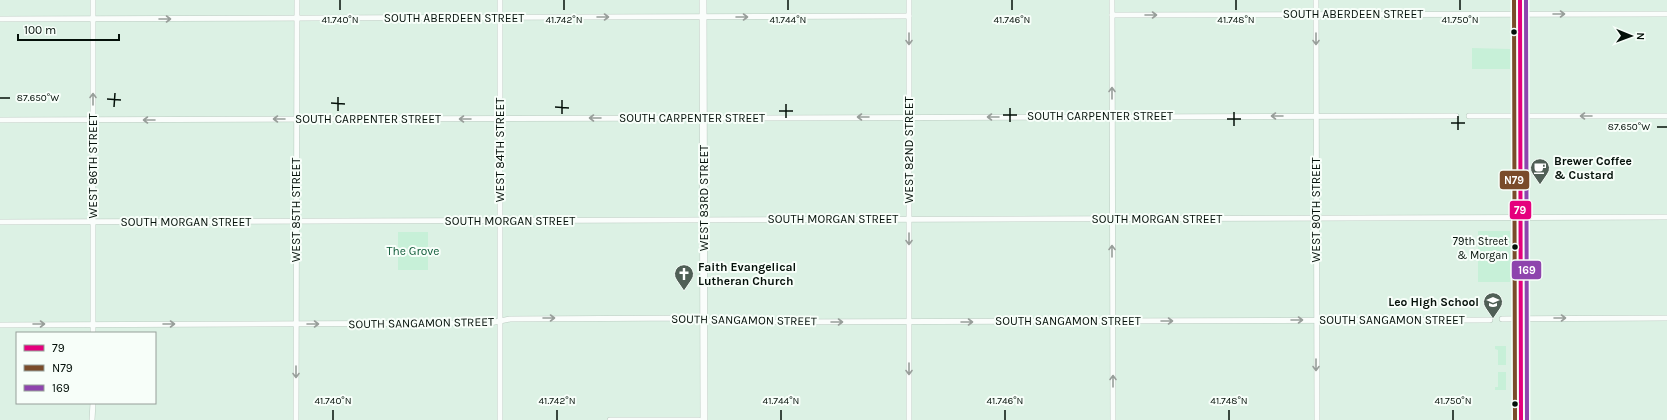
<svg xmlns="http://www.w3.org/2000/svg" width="1667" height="420" viewBox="0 0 1667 420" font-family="Karla,sans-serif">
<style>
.green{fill:#c7f0d8}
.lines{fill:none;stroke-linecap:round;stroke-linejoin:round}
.minor-casing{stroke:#bbcbc1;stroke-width:6}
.tertiary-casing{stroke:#bbcbc1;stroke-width:8}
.secondary-casing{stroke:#bbcbc1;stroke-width:8}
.minor{stroke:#fafdfb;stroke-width:5}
.tertiary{stroke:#fafdfb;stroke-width:7}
.secondary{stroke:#fafdfb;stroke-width:7}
.bus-1-casing{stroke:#f7fef9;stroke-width:7}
.bus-2-casing{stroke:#f7fef9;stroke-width:7}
.bus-3-casing{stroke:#f7fef9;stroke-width:7}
.bus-1{stroke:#e5007d;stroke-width:4}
.bus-2{stroke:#7a4b2a;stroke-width:4}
.bus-3{stroke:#8e44ad;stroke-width:4}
.oneway{stroke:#989e9a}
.ticks{fill:none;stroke:#041009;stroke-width:1.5}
.bus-dot{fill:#041009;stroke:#f7fef9;stroke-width:1.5}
.labels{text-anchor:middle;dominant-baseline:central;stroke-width:4;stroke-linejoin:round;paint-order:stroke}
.bus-label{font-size:11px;fill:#041009;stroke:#f7fef9;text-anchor:end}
.street-label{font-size:12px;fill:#041009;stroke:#f7fef9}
.poi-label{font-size:12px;font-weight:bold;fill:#041009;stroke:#f7fef9;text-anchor:start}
.park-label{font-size:12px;fill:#105b3a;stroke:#f7fef9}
.ticks-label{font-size:10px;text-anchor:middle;fill:#041009;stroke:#f7fef9;stroke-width:4;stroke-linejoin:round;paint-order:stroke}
.line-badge{stroke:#f7fef9;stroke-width:1.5}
.badge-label{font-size:11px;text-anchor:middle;font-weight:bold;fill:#fff}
</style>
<rect width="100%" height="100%" fill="#dcf1e4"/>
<!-- green -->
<g class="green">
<path d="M1472,48L1510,49V69H1472Z"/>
<rect x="1478" y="231" width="32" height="51"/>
<rect x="398" y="232" width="30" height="38"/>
<path d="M1495,346H1506V365H1498V350L1495,349Z"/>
<path d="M1498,372H1506V390H1495V387H1498Z"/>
</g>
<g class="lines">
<defs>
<g id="minor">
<path d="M93,0V333"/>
<path d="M500,0V420"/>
<path d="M909,0V420"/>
<path d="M1112,0L1113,420"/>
<path d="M1316,0L1317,420"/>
<path d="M1112,15L1667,14"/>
<path d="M0,19L909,16"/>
<path d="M1469,116H1667"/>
<path d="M0,120L1456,116"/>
<path d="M0,222L1667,217"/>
<path d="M1502,319L1667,318"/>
<path d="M0,325L490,323L510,319L696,318L714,322L1490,320"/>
<path d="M92,420L93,403"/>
<path d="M296,420L297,0"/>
<path d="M610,420H699"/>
</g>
<path id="tertiary" d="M703,0L704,420"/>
<path id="secondary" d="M1520,0L1521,420"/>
</defs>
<!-- minor casing -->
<use href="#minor" class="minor-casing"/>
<!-- tertiary casing -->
<use href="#tertiary" class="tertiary-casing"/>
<!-- secondary casing -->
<use href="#secondary" class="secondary-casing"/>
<!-- minor -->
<use href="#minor" class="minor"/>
<!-- tertiary -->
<use href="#tertiary" class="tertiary"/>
<!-- secondary -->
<use href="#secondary" class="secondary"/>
<defs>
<path id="bus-1" d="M1520,0L1521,420"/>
<path id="bus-2" d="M1514,0L1515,420"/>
<path id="bus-3" d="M1526,0L1527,420"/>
</defs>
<!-- bus-1 casing -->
<use href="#bus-1" class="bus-1-casing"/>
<!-- bus-2 casing -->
<use href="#bus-2" class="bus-2-casing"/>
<!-- bus-3 casing -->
<use href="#bus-3" class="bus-3-casing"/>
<!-- bus-1 -->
<use href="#bus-1" class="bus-1"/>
<!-- bus-2 -->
<use href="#bus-2" class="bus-2"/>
<!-- bus-3 -->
<use href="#bus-3" class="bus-3"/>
</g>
<!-- one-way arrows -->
<defs><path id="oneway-shaft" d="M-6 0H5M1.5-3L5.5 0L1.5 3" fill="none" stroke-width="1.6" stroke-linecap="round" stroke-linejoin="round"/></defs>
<g class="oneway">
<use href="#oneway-shaft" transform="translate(1559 14)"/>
<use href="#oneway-shaft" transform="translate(1151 15)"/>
<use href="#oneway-shaft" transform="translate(603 17)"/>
<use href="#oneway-shaft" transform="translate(742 17)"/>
<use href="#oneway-shaft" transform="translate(165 19)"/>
<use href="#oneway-shaft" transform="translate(909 39) rotate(90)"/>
<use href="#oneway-shaft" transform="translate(1316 39) rotate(90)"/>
<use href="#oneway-shaft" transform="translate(1112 93) rotate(-90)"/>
<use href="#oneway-shaft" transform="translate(93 99) rotate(-90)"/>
<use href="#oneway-shaft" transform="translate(1277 116) rotate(180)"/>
<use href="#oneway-shaft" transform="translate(1586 116) rotate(180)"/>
<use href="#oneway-shaft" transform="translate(863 117) rotate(180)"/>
<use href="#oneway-shaft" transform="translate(993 117) rotate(180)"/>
<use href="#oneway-shaft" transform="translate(595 118) rotate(180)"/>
<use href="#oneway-shaft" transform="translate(279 119) rotate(180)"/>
<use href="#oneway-shaft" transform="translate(465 119) rotate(180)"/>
<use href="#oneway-shaft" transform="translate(149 120) rotate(180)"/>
<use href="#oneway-shaft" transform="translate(909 239) rotate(90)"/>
<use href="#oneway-shaft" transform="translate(1112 251) rotate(-90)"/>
<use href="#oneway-shaft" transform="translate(549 318)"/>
<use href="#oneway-shaft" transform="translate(1560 318)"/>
<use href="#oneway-shaft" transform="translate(1297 320)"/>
<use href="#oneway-shaft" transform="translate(1167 321)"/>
<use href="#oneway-shaft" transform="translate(837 322)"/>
<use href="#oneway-shaft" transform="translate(967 322)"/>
<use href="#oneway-shaft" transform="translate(39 324)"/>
<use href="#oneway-shaft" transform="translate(169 324)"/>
<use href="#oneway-shaft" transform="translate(313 324)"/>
<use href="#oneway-shaft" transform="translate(1316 365) rotate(90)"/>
<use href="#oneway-shaft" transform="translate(909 369) rotate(90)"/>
<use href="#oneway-shaft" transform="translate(296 372) rotate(90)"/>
<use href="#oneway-shaft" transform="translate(1113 381) rotate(-90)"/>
</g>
<!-- ticks -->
<path class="ticks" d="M340,10V0M564,10V0M788,10V0M1012,10V0M1236,10V0M1460,10V0M0,98H10M107,99L121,100M331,103L345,104M114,107L115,93M555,107L569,108M338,111V97M779,111H793M562,114V100M1003,115H1017M786,118V104M1227,119H1241M1010,122V108M1451,123H1465M1234,126V112M1657,127H1667M1458,130V116M333,420V410M557,420V410M781,420V410M1005,420V410M1229,420V410M1453,420V410"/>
<!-- icons -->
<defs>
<symbol id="cafe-pin" viewBox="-11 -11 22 30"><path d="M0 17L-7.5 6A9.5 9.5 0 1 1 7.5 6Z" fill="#505f56" stroke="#f7fef9"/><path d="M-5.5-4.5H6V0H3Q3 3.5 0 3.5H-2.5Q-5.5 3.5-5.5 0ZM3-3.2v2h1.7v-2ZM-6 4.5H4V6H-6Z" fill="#fff"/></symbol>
<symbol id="church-pin" viewBox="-11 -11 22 30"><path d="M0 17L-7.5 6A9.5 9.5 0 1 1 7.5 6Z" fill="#505f56" stroke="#f7fef9"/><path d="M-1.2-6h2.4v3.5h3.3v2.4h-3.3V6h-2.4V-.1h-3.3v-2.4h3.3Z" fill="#fff"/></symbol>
<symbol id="school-pin" viewBox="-11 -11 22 30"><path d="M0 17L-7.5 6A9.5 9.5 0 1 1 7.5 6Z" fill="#505f56" stroke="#f7fef9"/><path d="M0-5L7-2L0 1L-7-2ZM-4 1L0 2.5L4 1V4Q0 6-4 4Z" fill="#fff"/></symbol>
</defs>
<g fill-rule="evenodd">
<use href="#cafe-pin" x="1529" y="157" width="22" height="30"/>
<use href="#church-pin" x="673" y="263" width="22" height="30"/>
<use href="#school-pin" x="1482" y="291" width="22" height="30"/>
</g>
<!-- markers -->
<g class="bus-dot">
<circle cx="1514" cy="32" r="3.5"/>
<circle cx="1515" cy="247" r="3.5"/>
<circle cx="1515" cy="404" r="3.5"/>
</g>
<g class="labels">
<!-- bus labels -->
<g class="bus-label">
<text x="1508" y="241">79th Street<tspan x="1508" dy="14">&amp; Morgan</tspan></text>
</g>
<!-- street labels -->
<g class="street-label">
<text x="1353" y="14">SOUTH ABERDEEN STREET</text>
<text x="454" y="18">SOUTH ABERDEEN STREET</text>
<text x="1100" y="116">SOUTH CARPENTER STREET</text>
<text x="692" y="118">SOUTH CARPENTER STREET</text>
<text x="368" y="119">SOUTH CARPENTER STREET</text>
<text transform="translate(500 150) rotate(-90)">WEST 84TH STREET</text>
<text transform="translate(909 150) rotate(-90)">WEST 82ND STREET</text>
<text transform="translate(93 166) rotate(-90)">WEST 86TH STREET</text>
<text transform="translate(704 198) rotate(-90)">WEST 83RD STREET</text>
<text transform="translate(296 210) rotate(-90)">WEST 85TH STREET</text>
<text transform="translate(1316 210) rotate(-90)">WEST 80TH STREET</text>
<text x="833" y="219">SOUTH MORGAN STREET</text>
<text x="1157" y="219">SOUTH MORGAN STREET</text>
<text x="510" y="221">SOUTH MORGAN STREET</text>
<text x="186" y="222">SOUTH MORGAN STREET</text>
<text transform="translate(744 320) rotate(1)">SOUTH SANGAMON STREET</text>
<text x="1392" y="320">SOUTH SANGAMON STREET</text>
<text x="1068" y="321">SOUTH SANGAMON STREET</text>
<text transform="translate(421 323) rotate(-1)">SOUTH SANGAMON STREET</text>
</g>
<!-- poi labels -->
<g class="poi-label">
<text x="1554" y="161">Brewer Coffee<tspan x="1554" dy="14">&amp; Custard</tspan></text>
<text x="698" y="267">Faith Evangelical<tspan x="698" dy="14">Lutheran Church</tspan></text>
<text x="1479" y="302" text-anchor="end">Leo High School</text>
</g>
<!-- park labels -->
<g class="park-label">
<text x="413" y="251">The Grove</text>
</g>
</g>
<g class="ticks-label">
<text x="340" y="23">41.740°N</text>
<text x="564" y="23">41.742°N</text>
<text x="788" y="23">41.744°N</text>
<text x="1012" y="23">41.746°N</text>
<text x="1236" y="23">41.748°N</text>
<text x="1460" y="23">41.750°N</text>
<text x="38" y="101">87.650°W</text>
<text x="1629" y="130">87.650°W</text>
<text x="333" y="404">41.740°N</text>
<text x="557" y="404">41.742°N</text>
<text x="781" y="404">41.744°N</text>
<text x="1005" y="404">41.746°N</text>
<text x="1229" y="404">41.748°N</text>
<text x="1453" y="404">41.750°N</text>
</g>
<g class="line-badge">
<rect x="1499" y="170" width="31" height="20" rx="4" fill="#7a4b2a"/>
<rect x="1509" y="200" width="23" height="20" rx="4" fill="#e5007d"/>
<rect x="1511" y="260" width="31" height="20" rx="4" fill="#8e44ad"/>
</g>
<g class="badge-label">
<text x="1514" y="184">N79</text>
<text x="1520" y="214">79</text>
<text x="1527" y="274">169</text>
</g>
<!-- legend -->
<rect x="16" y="332" width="140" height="72" fill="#f7fef9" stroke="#969f99"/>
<rect x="24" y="345" width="20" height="6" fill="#e5007d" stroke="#969f99"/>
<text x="52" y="352" font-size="12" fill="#041009">79</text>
<rect x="24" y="365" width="20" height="6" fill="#7a4b2a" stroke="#969f99"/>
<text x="52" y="372" font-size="12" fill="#041009">N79</text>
<rect x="24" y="385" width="20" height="6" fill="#8e44ad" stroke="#969f99"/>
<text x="52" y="392" font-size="12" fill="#041009">169</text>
<!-- north arrow -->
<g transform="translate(1631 36) rotate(91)" stroke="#f7fef9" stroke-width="3" paint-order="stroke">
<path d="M0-3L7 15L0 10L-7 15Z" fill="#041009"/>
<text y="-6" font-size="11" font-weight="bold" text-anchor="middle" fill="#041009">N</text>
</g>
<!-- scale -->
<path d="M18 34v6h101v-6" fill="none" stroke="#041009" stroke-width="2"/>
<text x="24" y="34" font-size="12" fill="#041009" stroke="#f7fef9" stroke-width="3" paint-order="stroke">100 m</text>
</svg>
